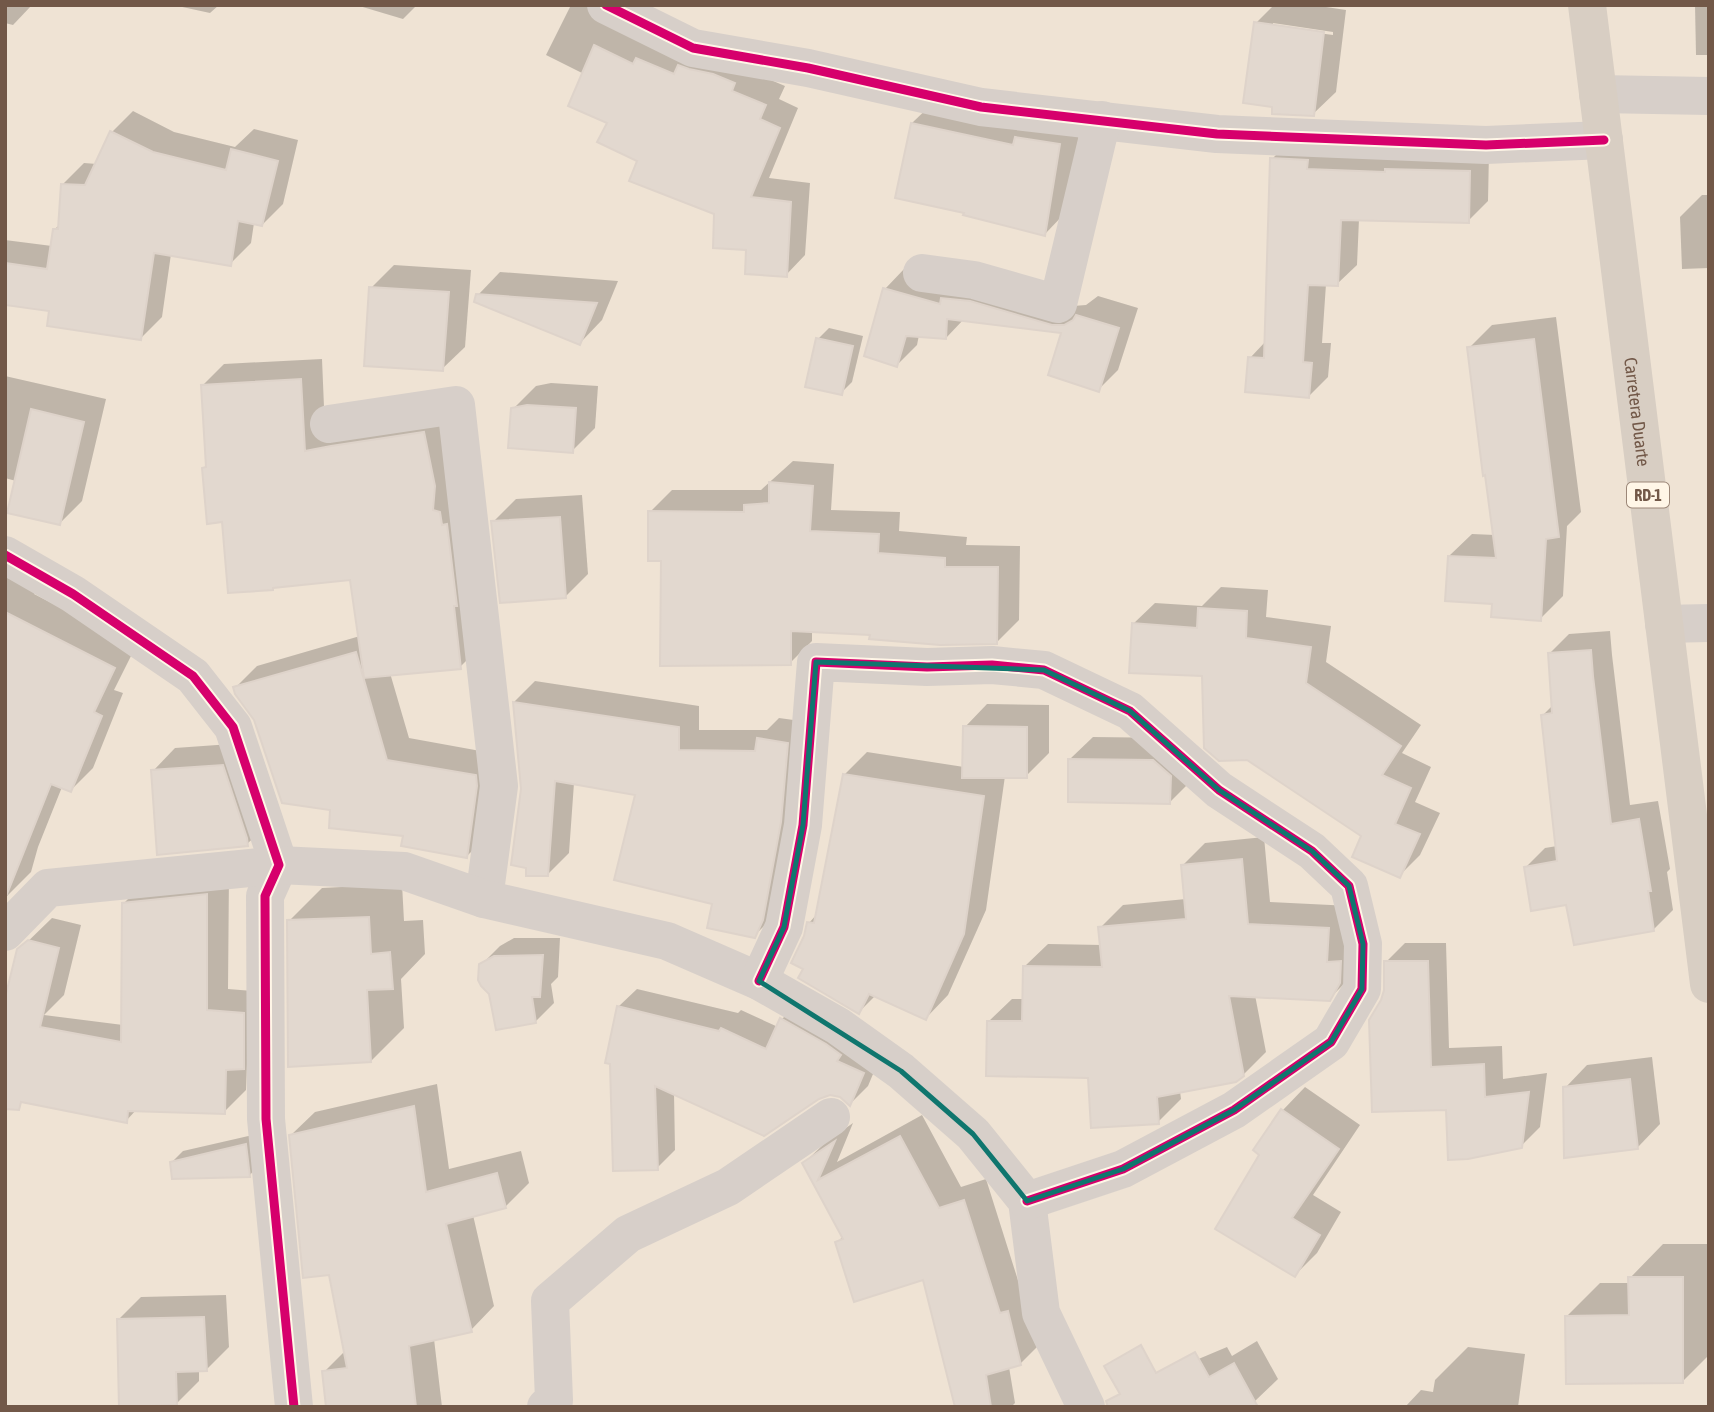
<svg xmlns="http://www.w3.org/2000/svg" width="1714" height="1412" viewBox="0 0 1714 1412" font-family="'Asap Condensed',sans-serif">
<style>
.residential{fill:#efe3d4}
.shadow{fill:#0003;fill-rule:evenodd}
.building{fill:#e2d8cf;stroke:#ded3ca;stroke-width:2}
.lines{fill:none;stroke-linecap:round;stroke-linejoin:round}
.minor{stroke:#d7cfc9;stroke-width:38}
.major{stroke:#d8cec3;stroke-width:38}
.cycleway-casing{stroke:#fff6e7;stroke-width:13}
.cycleway{stroke:#d6006c;stroke-width:9}
.marked{fill:none;stroke:#0f766e;stroke-width:5;stroke-linejoin:round}
.labels{text-anchor:middle;dominant-baseline:central;stroke-width:6;stroke-linejoin:round;paint-order:stroke}
.shield{fill:#fff6e7;stroke:#9c8778;stroke-width:2}
.shield-label{font-size:16px;font-weight:bold;fill:#725848}
.street-label{font-size:18px;fill:#725848;stroke:#fff6e7}
</style>
<rect width="100%" height="100%" fill="#f6f0e7"/>
<!-- residential -->
<rect class="residential" x="5" y="5" width="1704" height="1402"/>
<!-- shadow -->
<g class="shadow">
<path d="M5,5H32L13,25L5,23Z"/>
<path d="M173,5H219L210,13Z"/>
<path d="M356,5H417L403,19Z"/>
<path d="M571,5H615L750,71L785,86L779,99L798,108L769,178L810,183L805,255L786,275L748,248L716,212L639,160L609,122L584,74L546,55Z"/>
<path d="M1274,5H1313L1346,10L1336,92L1313,114L1256,23ZM1273,23L1333,32V35L1273,27Z"/>
<path d="M1695,5H1709V55H1696Z"/>
<path d="M935,101L1081,122L1067,211L1045,234L912,123Z"/>
<path d="M133,111L174,132L235,147L254,129L298,140L283,204L262,225L254,223L251,243L230,264L171,254L162,317L141,338L51,309L5,303V240L52,246L54,230L60,224L63,184L84,163L97,164L112,132Z"/>
<path d="M1292,139L1489,152L1488,201L1468,221L1359,219L1357,265L1337,284H1326L1322,343H1331L1328,377L1308,397L1250,358L1266,341L1272,159Z"/>
<path d="M1702,195H1709V268L1682,269L1680,217Z"/>
<path d="M394,265L471,270L465,347L442,369L371,288Z"/>
<path d="M905,268L1073,306L1086,305L1098,296L1138,308L1118,370L1098,390L1063,331L964,319L946,338L919,335L917,345L897,365L866,355L885,289Z"/>
<path d="M500,272L618,281L602,320L580,343L478,295Z"/>
<path d="M1556,317L1581,512L1567,526L1563,596L1540,619L1493,602L1449,556L1472,534L1495,535L1469,348L1492,325Z"/>
<path d="M829,328L863,336L852,382L841,393L818,339Z"/>
<path d="M322,359L325,431L444,412L481,646L460,667L390,673L409,738L497,754L489,834L467,856L332,808L255,719L235,688L257,666L360,636L352,578L223,520L204,468L208,464L203,385L224,364Z"/>
<path d="M5,376L106,399L82,501L60,523L16,481L5,478Z"/>
<path d="M551,383L598,386L595,428L572,451L513,409L536,386Z"/>
<path d="M793,461L834,464L831,510L900,512L899,531L967,537L966,545L1020,546L1019,620L997,642L812,630V641L790,663L663,560L650,512L672,490H761Z"/>
<path d="M582,495L588,574L565,597L493,522L516,499Z"/>
<path d="M5,571L38,585L34,594L136,646L114,690L123,693L93,768L71,790L62,787L38,847L31,872L5,898Z"/>
<path d="M1221,587L1268,590L1266,617L1331,626L1326,662L1421,725L1402,753L1431,767L1415,802L1440,813L1420,855L1399,876L1363,836L1204,675L1133,624L1155,603L1202,606Z"/>
<path d="M1610,631L1612,655L1630,805L1658,801L1670,869L1667,872L1673,910L1653,930L1568,903L1526,867L1545,848L1557,846L1543,715L1553,705L1550,653L1569,634Z"/>
<path d="M535,681L699,706V730H767L779,718L808,722L776,914L754,936L714,903L637,793L574,783L569,853L548,874L522,789L514,702Z"/>
<path d="M987,704L1049,705V753L1026,776H1005L986,910L948,995L926,1018L875,996L859,1012L805,968L806,936L809,923L817,914L844,775L867,752L964,767L965,727Z"/>
<path d="M1093,737L1176,738L1192,780L1170,802L1070,759Z"/>
<path d="M245,743L270,822L247,844L153,771L175,748Z"/>
<path d="M1264,837L1270,902L1351,906L1352,976L1329,999L1255,995L1266,1052L1243,1075L1180,1091L1181,1099L1158,1122L1090,1077L989,1021L1012,999H1025V966L1048,944L1102,945L1100,928L1123,905L1186,899L1183,865L1205,843Z"/>
<path d="M229,873L228,989L265,992L247,1064L246,1090L224,1112L137,1109L126,1121L5,1098L19,950L52,918L81,925L64,995L44,1015L123,1025L124,903L146,881Z"/>
<path d="M402,884L404,921L423,920L425,954L401,979L404,1028L371,1061L289,921L322,888Z"/>
<path d="M514,938H560L558,977L551,984L554,1003L536,1021L491,993L481,965L500,946Z"/>
<path d="M1405,943H1446L1449,1048L1502,1046L1503,1079L1547,1073L1540,1127L1521,1146L1447,1108L1383,1001L1386,990V962Z"/>
<path d="M637,989L738,1013L741,1010L778,1027L782,1019L800,1001L881,1055L868,1086L850,1104L841,1095L830,1093H674L675,1150L657,1168L618,1007Z"/>
<path d="M1652,1057L1660,1124L1638,1147L1565,1088L1587,1065Z"/>
<path d="M437,1084L449,1169L521,1151L529,1183L505,1207L473,1215L494,1306L471,1330L434,1339L442,1407H328L324,1372L345,1351L330,1273L291,1135L315,1112Z"/>
<path d="M1305,1087L1360,1125L1313,1195L1341,1212L1317,1253L1295,1275L1262,1154L1256,1150L1283,1110Z"/>
<path d="M922,1115L961,1187L986,1179L1022,1293L1042,1342L1020,1364L1009,1367L1015,1403L1011,1407H957L924,1278L837,1243L843,1236L804,1163L826,1142L853,1123L837,1162Z"/>
<path d="M257,1134L260,1164L249,1176L172,1162L183,1151Z"/>
<path d="M1663,1244H1709V1355L1683,1381L1567,1316L1600,1283H1630V1278Z"/>
<path d="M226,1295L229,1347L206,1370H199V1381L176,1404L118,1320L141,1297Z"/>
<path d="M1257,1341L1278,1379L1255,1401L1246,1407H1084L1096,1402L1107,1407L1113,1406L1132,1387L1227,1347L1232,1356Z"/>
<path d="M1468,1347L1525,1354L1518,1407H1405L1421,1390L1433,1392L1435,1380Z"/>
</g>
<!-- building -->
<g class="building">
<path d="M1254,22L1324,32L1314,116L1272,114V107L1243,103Z"/>
<path d="M594,45L633,64L636,58L674,74L678,65L689,69L713,74L735,83L732,91L766,105L760,119L780,128L751,197L791,202L787,277L745,274L746,250L713,248L714,214L629,181L637,161L597,142L607,123L568,106Z"/>
<path d="M911,123L1013,145L1015,137L1060,144L1045,236L963,215L964,213L895,198Z"/>
<path d="M110,131L153,152L226,170L231,149L278,161L262,226L238,221L231,266L154,253L141,340L47,326L49,311L5,305V263L47,269L53,229H58L61,184L85,185Z"/>
<path d="M1270,158L1308,160L1307,169L1385,172V169L1470,171L1469,223L1341,220L1338,286L1308,285L1303,362L1312,363L1309,398L1245,392L1248,357L1264,358Z"/>
<path d="M369,287L449,292L443,371L364,366Z"/>
<path d="M883,288L940,304L941,298L970,301L1052,325H1064L1073,320L1076,315L1119,328L1099,392L1048,375L1061,333L947,319L946,339L906,336L897,367L864,356Z"/>
<path d="M476,294L597,303L580,345L474,302Z"/>
<path d="M816,338L853,346L842,395L805,387Z"/>
<path d="M1534,339L1559,537L1546,539L1541,621L1491,617L1492,604L1445,601L1448,556L1496,558L1485,475L1483,476L1467,347Z"/>
<path d="M301,379L305,451L331,446L424,432L435,486L433,510L440,512L442,525L447,524L457,606H454L461,669L364,678L350,580L273,588V590L228,593L222,522L207,524L202,468L206,467L201,385Z"/>
<path d="M527,405L576,408L573,453L508,448L511,408Z"/>
<path d="M31,409L84,422L60,525L7,513Z"/>
<path d="M769,482L813,486L810,531L879,534L878,553L945,558V567H998L997,644L940,645L869,639L870,635L791,631V665L660,666L661,561H648V511L744,512V505L769,503Z"/>
<path d="M560,517L566,598L500,603L491,521Z"/>
<path d="M1198,608L1247,611L1246,638L1311,647L1306,683L1401,746L1382,775L1411,788L1395,824L1420,834L1400,878L1352,857L1361,836L1247,760L1219,761L1204,748L1202,676L1129,673L1132,623L1197,628Z"/>
<path d="M5,612L115,668L94,712L102,716L71,792L51,784L7,894H5Z"/>
<path d="M1591,650L1593,676L1611,824L1639,819L1651,891H1648L1654,931L1574,945L1566,905L1531,911L1524,867L1557,861L1541,715L1552,713L1548,653Z"/>
<path d="M356,652L387,760L476,775L477,786L467,858L401,846L403,836L329,828L330,810L282,803L254,720L235,694L233,687Z"/>
<path d="M513,702L679,727V750L755,751L757,738L788,743L781,822L763,920L755,938L707,928L712,904L614,880L635,795L555,781L548,876H526V868L511,865L521,789Z"/>
<path d="M963,726L1027,727V778H962Z"/>
<path d="M1068,759L1153,760L1171,776L1170,804L1068,802Z"/>
<path d="M223,765L247,838L248,846L157,855L151,770Z"/>
<path d="M843,774L984,796L964,934L926,1020L869,994L859,1014L798,978L803,969L791,963L804,936L807,922L814,923Z"/>
<path d="M1242,859L1248,924L1329,928L1327,962L1341,961L1340,983L1330,1001L1229,996L1244,1076L1236,1082L1157,1097L1159,1124L1091,1128L1088,1078L986,1076L987,1021H1022L1023,966L1102,967L1098,927L1186,919L1181,865Z"/>
<path d="M207,894V1010L244,1013V1069L226,1070L225,1114L128,1111L127,1123L21,1102L19,1110L5,1109V998L17,949L28,940L59,948L40,1027L121,1042L122,903Z"/>
<path d="M369,917L371,954L390,952L393,989L367,990L371,1062L288,1067L287,920Z"/>
<path d="M543,955L540,997H532L536,1023L496,1030L489,994L481,986L478,980L479,964L494,956Z"/>
<path d="M1384,961H1428L1431,1067L1484,1064L1485,1097L1529,1092L1522,1148L1468,1159L1448,1160L1446,1110L1372,1112L1369,1020L1381,1000L1384,990Z"/>
<path d="M617,1006L719,1031L721,1028L766,1049L780,1018L826,1044L841,1055L837,1061L864,1073L850,1106L840,1097L830,1095L819,1099L764,1136L655,1086L658,1170L613,1171L610,1064L605,1063Z"/>
<path d="M1630,1079L1638,1149L1564,1158L1563,1087Z"/>
<path d="M414,1106L426,1192L497,1173L506,1208L446,1224L472,1332L409,1346L416,1407H326L322,1371L347,1368L329,1275L303,1278L289,1135Z"/>
<path d="M1281,1109L1339,1149L1292,1218L1320,1235L1295,1277L1215,1229L1259,1155L1253,1150Z"/>
<path d="M900,1136L939,1208L964,1200L1000,1313L1008,1311L1021,1365L986,1375L991,1407H955L923,1280L854,1302L835,1242L843,1239L802,1163L835,1141L818,1180Z"/>
<path d="M246,1144L250,1177L172,1179L170,1162Z"/>
<path d="M1628,1277H1683V1383L1566,1384L1565,1316L1629,1315Z"/>
<path d="M204,1317L207,1371L176,1372L177,1405L119,1407L117,1319Z"/>
<path d="M1141,1345L1156,1373L1195,1352L1209,1377L1234,1363L1258,1407H1108L1106,1401L1120,1394L1104,1366Z"/>
</g>
<g class="lines">
<!-- minor -->
<g class="minor">
<path d="M606,5L693,48L808,68L981,107L1217,134L1486,145L1604,140"/>
<path d="M1598,94L1709,96"/>
<path d="M922,273L974,280L1058,304L1102,120"/>
<path d="M329,424L456,405L499,786L484,899"/>
<path d="M5,555L73,594L193,676L233,727L279,865L265,896L266,1119L294,1407"/>
<path d="M1664,624L1709,623"/>
<path d="M5,932L48,888L279,865L404,871L484,899L667,941L759,981L838,1026L901,1071L973,1134L1027,1201L1041,1313L1086,1407"/>
<path d="M759,981L784,927L803,825L816,662L927,667L992,665L1044,670L1130,711L1219,790L1312,851L1349,886L1363,944L1362,989L1331,1042L1234,1110L1123,1169L1027,1201"/>
<path d="M546,1407L554,1400L550,1301L628,1234L728,1187L831,1117"/>
</g>
<!-- major -->
<path class="major" id="s1" d="M1587,5L1709,984"/>
<defs>
<g id="cycleway">
<path d="M606,5L693,48L808,68L981,107L1217,134L1486,145L1604,140"/>
<path d="M5,555L73,594L193,676L233,727L279,865L265,896L266,1119L294,1407"/>
<path d="M759,981L784,927L803,825L816,662L927,667L992,665L1044,670L1130,711L1219,790L1312,851L1349,886L1363,944L1362,989L1331,1042L1234,1110L1123,1169L1027,1201"/>
</g>
</defs>
<!-- cycleway casing -->
<use href="#cycleway" class="cycleway-casing"/>
<!-- cycleway -->
<use href="#cycleway" class="cycleway"/>
</g>
<!-- marked area -->
<path class="marked" d="M816,662L1044,670L1130,711L1219,790L1312,851L1349,886L1363,944L1362,989L1331,1042L1234,1110L1123,1169L1027,1201L973,1134L901,1071L759,981L784,927L803,825Z"/>
<g class="labels">
<!-- shield labels -->
<rect class="shield" x="1627" y="482.5" width="42" height="25" rx="5"/>
<g class="shield-label">
<text x="1648" y="495">RD-1</text>
</g>
<!-- street labels -->
<g class="street-label">
<text stroke="none"><textPath href="#s1" startOffset="410">Carretera Duarte</textPath></text>
</g>
</g>
<!-- border -->
<rect width="1714" height="1412" fill="none" stroke="#725848" stroke-width="14"/>
</svg>
